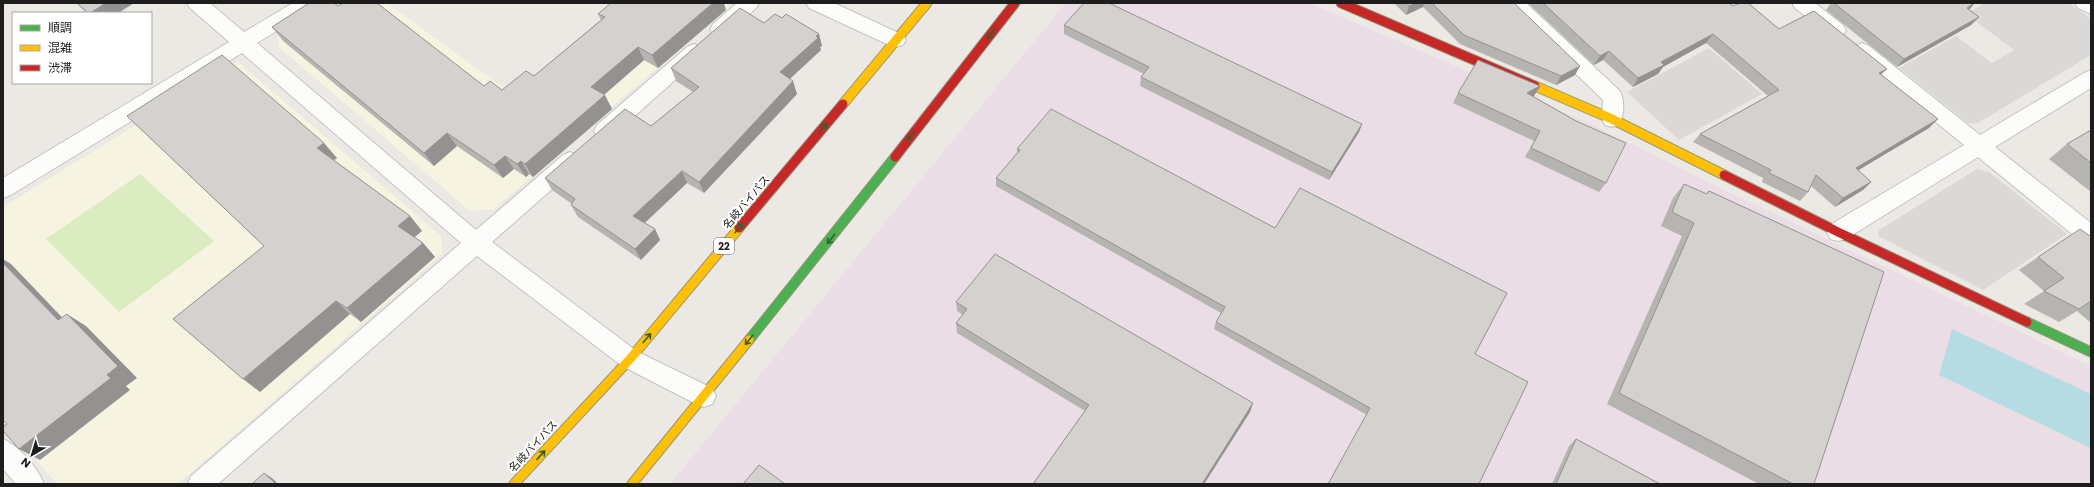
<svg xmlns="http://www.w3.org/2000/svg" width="2094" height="487" viewBox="0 0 2094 487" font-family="Poppins,'Noto Sans JP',sans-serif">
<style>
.industrial{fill:#eadde6}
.education{fill:#f6f4e0}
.grass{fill:#daecc0}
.parking{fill:#dad9d7}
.water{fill:#b5dce2}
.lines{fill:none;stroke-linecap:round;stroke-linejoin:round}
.street-casing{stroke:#c4c3c1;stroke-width:2}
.fast-casing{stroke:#96957c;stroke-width:11}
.slow-casing{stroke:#96957c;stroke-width:11}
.jam-casing{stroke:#96957c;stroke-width:11}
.street{fill:#fcfcfb;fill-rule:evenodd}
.fast{stroke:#4caf50;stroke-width:9}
.slow{stroke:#ffc107;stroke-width:9}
.jam{stroke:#c62828;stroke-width:9}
.wall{fill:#b6b4b1}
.shaded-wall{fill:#949290}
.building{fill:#d4d1ce;stroke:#949290}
.oneway{stroke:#325f34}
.labels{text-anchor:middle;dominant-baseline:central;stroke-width:4;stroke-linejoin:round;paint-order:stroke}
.shield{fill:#fff;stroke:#616161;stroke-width:1}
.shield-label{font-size:10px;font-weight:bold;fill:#1d1d1d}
.street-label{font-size:11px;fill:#1d1d1d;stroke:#fff}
</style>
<rect width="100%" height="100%" fill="#ece9e5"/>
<!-- industrial -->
<path class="industrial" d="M1066,3H1309L1595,126L1710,183L2091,366V484H670Z"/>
<!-- education -->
<g class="education">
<path d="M332,3H387L513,95L629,3H732L494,209L470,211L279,47L278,37Z"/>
<path d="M238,62L442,237V254L178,484H57L3,421V207Z"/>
</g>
<!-- grass -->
<path class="grass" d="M140,174L214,241L119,312L46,239Z"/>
<!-- parking -->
<g class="parking">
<path d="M1985,3H2069L2091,19V55L1978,123H1968L1899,68L1956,36L1992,63L2014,50L1966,14Z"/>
<path d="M1709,48L1762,94L1679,140L1627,92Z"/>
<path d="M1977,169L1989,172L2067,234L1983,290L1878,236L1879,230Z"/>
</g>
<!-- water -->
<path class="water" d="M1952,329L2091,394V448L1939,375Z"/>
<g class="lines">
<defs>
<g id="street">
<path d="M187,3H210L244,32L293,3H318L315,8L257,43L476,230L563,155L570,152L577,155L581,161L577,167L492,242L638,352L712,388L716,396L712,404L704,407L696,404L622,366L477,256L218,484H188L191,476L461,243L242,53L11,195L3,198V178L229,42L190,8Z"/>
<path d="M737,3H759L756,8C744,18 730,39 713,34L710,29L713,24Z"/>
<path d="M806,3H834L903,35L906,40L903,45L896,47L889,45L809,8Z"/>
<path d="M1504,3H1526L1620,91C1625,101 1624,116 1619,125L1612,127L1605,125L1602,119L1603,100L1507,8Z"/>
<path d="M1792,3H1815L1843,25L1846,30L1843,35L1836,37L1829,35L1795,8Z"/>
<path d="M2075,3H2091V14L2078,8Z"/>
<path d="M1862,43L1869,46L1980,135L2084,73L2091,70V88L1995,147L2091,223V245L2083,243L1978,157L1846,239L1838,241L1830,239L1827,232L1830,225L1964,145L1855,56L1852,51L1855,46Z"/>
<path d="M694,44L701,47L704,52L701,57L611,137L604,139L597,137L594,131L597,125L687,47Z"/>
<path d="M3,439C19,446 38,468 44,484H16L3,469Z"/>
</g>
<g id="fast">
<path d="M2027,322L2091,352"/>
<path d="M749,340L895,157"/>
</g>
<g id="slow">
<path d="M1535,86L1612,119L1724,175"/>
<path d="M843,104L927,3"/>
<path d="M514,484L630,359L739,228"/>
<path d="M632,484L749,340"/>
</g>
<g id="jam">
<path d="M1341,3L1535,86"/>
<path d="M895,157L1015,3"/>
<path d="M1724,175L1838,232L2027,322"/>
<path d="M739,228L843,104"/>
</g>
</defs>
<!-- street casing -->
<use href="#street" class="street-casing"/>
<!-- fast casing -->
<use href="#fast" class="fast-casing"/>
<!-- slow casing -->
<use href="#slow" class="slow-casing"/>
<!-- jam casing -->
<use href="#jam" class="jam-casing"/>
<!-- street -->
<use href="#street" class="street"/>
<!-- fast -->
<use href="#fast" class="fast"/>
<!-- slow -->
<use href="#slow" class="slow"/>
<!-- jam -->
<use href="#jam" class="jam"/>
</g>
<!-- wall -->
<g class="wall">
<path d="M76,3H134L118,13H87Z"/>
<path d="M1394,3H1514L1575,75L1556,85L1460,44L1423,7L1406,15Z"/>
<path d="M1528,3H1729L1733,6L1779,29L1887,69L1881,74L1929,128L1858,170L1871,182L1863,190L1835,207L1811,186L1808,192L1800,201L1762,182L1763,178L1693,142L1700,134L1768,96L1706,43L1663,67L1658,74L1633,87L1603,60L1594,65Z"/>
<path d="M1831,3H1975L1969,9L1979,17L1971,25L1897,67L1826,10Z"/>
<path d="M338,6L484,86L502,90L534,76L601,20L598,14L726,10L658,68L644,60L604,95L612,109L533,177L529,174L526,177L514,169L503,178L457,146L434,166L283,41L272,27Z"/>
<path d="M782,18L819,34L822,46L820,47L821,50L790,79L797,94L704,193L687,183L645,223L655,229L660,240L641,260L578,217L571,205L572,204L552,190L545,178L651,126L693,92L676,81L671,68L764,23Z"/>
<path d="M1064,25L1362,124L1359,132L1329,180L1140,86L1141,77L1144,74L1064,34Z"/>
<path d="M1458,93L1534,96L1533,97L1606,183L1599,192L1525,157L1534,141L1453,103Z"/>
<path d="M127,116L337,158L334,160L410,216L422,231L414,237L423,243L435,257L361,322L350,314L260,392L264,246Z"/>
<path d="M2091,130V192L2049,159L2067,144Z"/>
<path d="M1017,149L1275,228L1507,293L1367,415L1214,329L1216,322L1221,313L996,186V178L1017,153Z"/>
<path d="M1684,184L1706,194L1709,191L1814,484H1759L1607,404L1682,236L1661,226L1673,198Z"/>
<path d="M2090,236H2091V323L2077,311L2059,322L2024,304L2044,291L2019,270L2038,257Z"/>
<path d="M956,302L1253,403L1250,412L1204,484H1033L1085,411L957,333L956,323L963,315L957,311Z"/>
<path d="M1576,439L1660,484H1552L1569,446Z"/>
</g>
<!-- shaded-wall -->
<g class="shaded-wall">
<path d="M106,3H134L118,13H90Z"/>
<path d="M713,3H724L726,10L658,68L652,55Z"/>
<path d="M1415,3H1424L1423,7L1406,15L1409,6Z"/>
<path d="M1974,3H1975L1969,10L1967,8Z"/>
<path d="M1979,17L1971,25L1897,67L1904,59Z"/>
<path d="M819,34L822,46L820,47L821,50L783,85L780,72Z"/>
<path d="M1713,34L1706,43L1663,67L1658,74L1633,87L1638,78L1661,62Z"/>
<path d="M638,47L644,60L598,100L591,87Z"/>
<path d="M1609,51L1603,60L1594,65L1600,56Z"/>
<path d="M1580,66L1575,75L1556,85L1561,76Z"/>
<path d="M1887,69L1878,77L1879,73Z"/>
<path d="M793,81L797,94L704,193L699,182Z"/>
<path d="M1540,86L1534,96L1521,103L1527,93Z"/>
<path d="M605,95L612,109L533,177L525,164Z"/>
<path d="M1938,119L1929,128L1847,177L1856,168Z"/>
<path d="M1362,124L1359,132L1329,180L1332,172Z"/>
<path d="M447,133L457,146L434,166L424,153Z"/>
<path d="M324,143L337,158L330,163L317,148Z"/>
<path d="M505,156L514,169L503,178L494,165Z"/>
<path d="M521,161L529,174L526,177L517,164Z"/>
<path d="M682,171L687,183L640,227L633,216Z"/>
<path d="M1871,182L1863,190L1835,207L1843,198Z"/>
<path d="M410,216L422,231L411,240L398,226Z"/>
<path d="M655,229L660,240L641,260L635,249Z"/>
<path d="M423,243L435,257L361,322L347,308Z"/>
<path d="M3,259L11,264L77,333L58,320L3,263Z"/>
<path d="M336,301L350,314L260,392L243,379Z"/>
<path d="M67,314L86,326L137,378L126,386L130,390L40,460L19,449Z"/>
<path d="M1253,403L1250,412L1204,484H1202Z"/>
<path d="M264,473L272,478L278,484H276Z"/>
</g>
<!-- building -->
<g class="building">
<path d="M77,3H106L90,13H88Z"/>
<path d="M309,3H334L338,6L343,3H377L484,86L490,81L502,90L526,71L534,76L605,17L598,14L611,3H713L652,55L638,47L591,87L605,95L525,164L521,161L517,164L505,156L494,165L447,133L424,153L272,27Z"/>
<path d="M1084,3H1109L1362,124L1332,172L1141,77L1149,67L1064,25Z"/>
<path d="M1407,3H1415L1409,6Z"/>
<path d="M1432,3H1514L1580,66L1561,76L1464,35Z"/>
<path d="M1543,3H1729L1733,6L1740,3H1748L1779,29L1814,11L1887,69L1879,73L1938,119L1856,168L1871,182L1843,198L1816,175L1808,192L1769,173L1771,170L1700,134L1779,90L1713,34L1661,62L1664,65L1638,78L1609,51L1600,56Z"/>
<path d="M1834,3H1974L1967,8L1979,17L1904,59Z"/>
<path d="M740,8L764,23L775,14L782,18L786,14L819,34L816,36L818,38L780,72L793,81L699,182L682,171L633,216L655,229L635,249L571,205L575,199L545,178L625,109L651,126L699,87L671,68Z"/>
<path d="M222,55L324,143L317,148L410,216L398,226L423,243L347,308L336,301L243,379L173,319L264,246L127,116Z"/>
<path d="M1478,60L1540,86L1527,93L1576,121L1626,143L1606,183L1531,148L1540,131L1458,93Z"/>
<path d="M1051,109L1275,228L1300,188L1507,293L1475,354L1528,382L1479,484H1328L1370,408L1216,322L1225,307L996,178L1020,150L1017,149Z"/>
<path d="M2091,130V163L2067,144Z"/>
<path d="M1684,184L1707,194L1709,191L1884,272L1814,484H1793L1619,393L1694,223L1672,212Z"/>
<path d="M2080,229L2090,236H2091V301L2079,309L2044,291L2064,278L2038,257Z"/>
<path d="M995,254L1253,403L1202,484H1033L1089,405L956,323L967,309L956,302Z"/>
<path d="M3,263L58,320L67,314L118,366L107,375L111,378L19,449L3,431V427L7,424L3,420Z"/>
<path d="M1576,439L1660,484H1556Z"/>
<path d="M759,465L785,484H743Z"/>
<path d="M264,473L276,484H252Z"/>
</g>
<!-- one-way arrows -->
<defs><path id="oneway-shaft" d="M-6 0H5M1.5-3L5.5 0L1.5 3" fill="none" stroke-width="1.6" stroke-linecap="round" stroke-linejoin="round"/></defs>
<g class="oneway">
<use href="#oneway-shaft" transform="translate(991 34) rotate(128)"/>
<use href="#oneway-shaft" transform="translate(823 128) rotate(-50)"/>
<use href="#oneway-shaft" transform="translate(911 136) rotate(128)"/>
<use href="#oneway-shaft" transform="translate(739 228) rotate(-50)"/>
<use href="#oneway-shaft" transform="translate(831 239) rotate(128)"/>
<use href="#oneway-shaft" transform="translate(647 338) rotate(-50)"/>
<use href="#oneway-shaft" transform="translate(749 340) rotate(129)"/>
<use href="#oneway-shaft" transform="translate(541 455) rotate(-47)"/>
</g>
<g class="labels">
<!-- shield labels -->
<rect class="shield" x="714" y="238" width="20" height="16" rx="3"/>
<g class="shield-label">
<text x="724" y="246">22</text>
</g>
<!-- street labels -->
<g class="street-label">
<text transform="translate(746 202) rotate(-50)">名岐バイパス</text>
<text transform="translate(533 446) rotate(-47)">名岐バイパス</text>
</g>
</g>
<!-- border -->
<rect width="2094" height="487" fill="none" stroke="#1d1d1d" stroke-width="8"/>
<!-- legend -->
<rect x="12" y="12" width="140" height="72" fill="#ffffff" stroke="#a5a5a5"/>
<rect x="20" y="25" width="20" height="6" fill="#4caf50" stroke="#a5a5a5"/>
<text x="48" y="32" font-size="12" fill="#1d1d1d">順調</text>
<rect x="20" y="45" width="20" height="6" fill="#ffc107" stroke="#a5a5a5"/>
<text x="48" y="52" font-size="12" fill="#1d1d1d">混雑</text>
<rect x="20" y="65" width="20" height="6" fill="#c62828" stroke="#a5a5a5"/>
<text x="48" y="72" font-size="12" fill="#1d1d1d">渋滞</text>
<!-- north arrow -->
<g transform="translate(32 455) rotate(218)" stroke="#ffffff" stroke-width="3" paint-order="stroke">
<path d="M0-3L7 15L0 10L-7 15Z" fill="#1d1d1d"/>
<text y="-6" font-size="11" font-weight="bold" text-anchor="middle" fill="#1d1d1d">N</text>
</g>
</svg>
